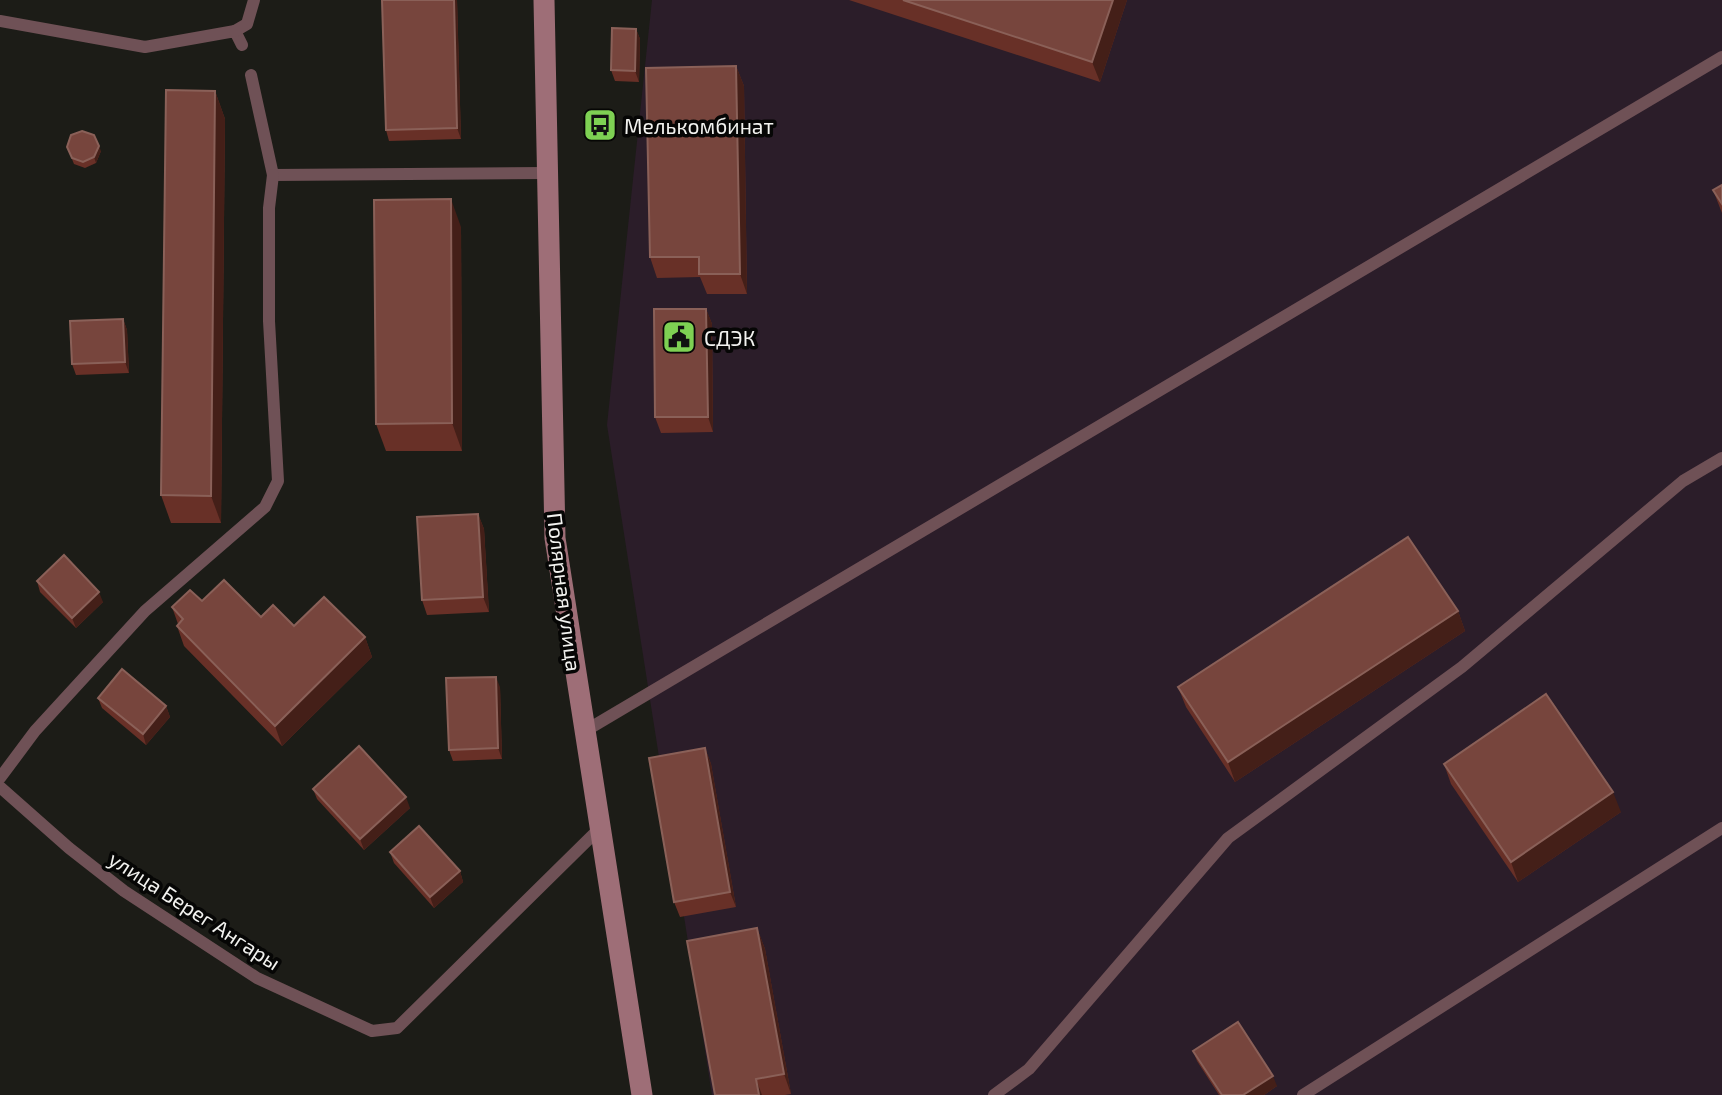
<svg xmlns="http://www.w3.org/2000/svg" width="1722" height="1095" viewBox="0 0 1722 1095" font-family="'Exo 2',sans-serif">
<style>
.industrial{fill:#2b1d29}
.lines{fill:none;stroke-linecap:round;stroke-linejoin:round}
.lane{stroke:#6f5156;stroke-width:12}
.secondary{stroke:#9e6e77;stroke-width:21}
.wall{fill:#683027}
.shaded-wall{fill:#441f18}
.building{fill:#77453d;stroke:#8a6058;stroke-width:2}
.labels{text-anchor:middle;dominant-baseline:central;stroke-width:7;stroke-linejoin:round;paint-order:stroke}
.poi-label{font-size:21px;fill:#f2f2ef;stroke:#060605;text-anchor:start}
.street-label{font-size:21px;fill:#f2f2ef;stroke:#060605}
</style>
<rect width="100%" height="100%" fill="#1c1c17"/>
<!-- industrial -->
<path class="industrial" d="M652,0H1722V1095H712L607,425Z"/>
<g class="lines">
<!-- lane -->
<g class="lane">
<path d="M0,21L145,47L235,31L242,45"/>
<path d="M235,31L247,24L254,0"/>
<path d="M251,75L273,175L545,173"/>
<path d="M585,731L1722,57"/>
<path d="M0,778L35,731L145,611L265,507L278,481L269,321V208L273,175"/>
<path d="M0,787L69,848L124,891L257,978L372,1031L397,1028L600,828"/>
<path d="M994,1095L1029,1069L1228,838L1462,667L1683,481L1722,458"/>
<path d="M1303,1095L1722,828"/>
</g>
<!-- secondary -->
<path class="secondary" d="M544,0L555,538L642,1095"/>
</g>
<!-- wall -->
<g class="wall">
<path d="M457,0L461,139L389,141L386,130Z"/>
<path d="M849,0H1127L1100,82Z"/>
<path d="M636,29L640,39L639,82L615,81L611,70Z"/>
<path d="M736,66L744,86L747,294H707L700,277L657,278L650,257Z"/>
<path d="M215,91L225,119L221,523H171L161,495Z"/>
<path d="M67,147L101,151L96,163L85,168L74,164Z"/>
<path d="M1722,185V213L1713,190Z"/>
<path d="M461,227L462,451H386L376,424Z"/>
<path d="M706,309L712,324L713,432L661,433L655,417Z"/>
<path d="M123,319L127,330L129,373L76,375L72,364Z"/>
<path d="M478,514L484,529L489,612L427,615L422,600Z"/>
<path d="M37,581L103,602L76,628L40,592Z"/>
<path d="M202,601L294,626L365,637L372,657L282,746L184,646L177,626L178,624L172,607Z"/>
<path d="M1458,611L1465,631L1235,782L1186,707L1178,687Z"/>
<path d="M500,687L502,759L453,761L449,750Z"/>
<path d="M98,698L166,706L170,717L146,745L102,708Z"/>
<path d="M705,748L711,764L736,907L680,917L674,902Z"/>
<path d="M1444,764L1621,812L1518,882L1451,784Z"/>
<path d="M313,789L410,808L364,850L317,799Z"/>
<path d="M390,852L460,871L463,882L434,908L394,863Z"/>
<path d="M757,928L765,949L791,1094L785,1095H715Z"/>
<path d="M1193,1051L1277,1086L1264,1095H1219L1197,1061Z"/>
</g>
<!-- shaded-wall -->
<g class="shaded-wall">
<path d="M454,0H457L461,139L457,128Z"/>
<path d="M1113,0H1127L1100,82L1092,62Z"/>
<path d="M636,29L640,39L639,82L635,71Z"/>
<path d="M736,66L744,86L747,294L740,274Z"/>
<path d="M215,91L225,119L221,523L211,496Z"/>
<path d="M99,146L101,151L96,163L94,157Z"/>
<path d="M451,199L461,227L462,451L452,423Z"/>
<path d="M706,309L712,324L713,432L708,417Z"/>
<path d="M123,319L127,330L129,373L125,362Z"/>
<path d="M478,514L484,529L489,612L483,597Z"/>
<path d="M99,592L103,602L76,628L72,618Z"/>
<path d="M1458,611L1465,631L1235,782L1228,762Z"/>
<path d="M365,637L372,657L282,746L275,726Z"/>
<path d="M496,677L500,687L502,759L498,748Z"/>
<path d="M166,706L170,717L146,745L143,734Z"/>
<path d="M705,748L711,764L736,907L730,892Z"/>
<path d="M1613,792L1621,812L1518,882L1511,862Z"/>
<path d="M406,797L410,808L364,850L360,839Z"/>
<path d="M460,871L463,882L434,908L430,897Z"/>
<path d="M757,928L765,949L791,1094L784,1074Z"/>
<path d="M1273,1076L1277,1086L1264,1095H1243Z"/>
<path d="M756,1079L762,1095H759Z"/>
</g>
<!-- building -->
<g class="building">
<path d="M382,0H454L457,128L386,130Z"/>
<path d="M903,0H1113L1092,62Z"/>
<path d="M612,28L636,29L635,71L611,70Z"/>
<path d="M736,66L740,274H699V257H650L646,68Z"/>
<path d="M166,90L215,91L211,496L161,495Z"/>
<path d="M82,131L94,135L99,146L94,157L83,162L72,158L67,147L71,135Z"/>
<path d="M1722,185V204L1713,190Z"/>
<path d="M451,199L452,423L376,424L374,200Z"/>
<path d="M654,309H706L708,417H655Z"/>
<path d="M123,319L125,362L72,364L70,321Z"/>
<path d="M478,514L483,597L422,600L417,517Z"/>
<path d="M1408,537L1458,611L1228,762L1178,687Z"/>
<path d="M64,555L99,592L72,618L37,581Z"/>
<path d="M224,580L261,617L273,605L294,626L324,597L365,637L275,726L177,626L183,619L172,607L190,590L202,601Z"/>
<path d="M122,669L166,706L143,734L98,698Z"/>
<path d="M496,677L498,748L449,750L446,678Z"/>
<path d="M1546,694L1613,792L1511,862L1444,764Z"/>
<path d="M359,746L406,797L360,839L313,789Z"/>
<path d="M705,748L730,892L674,902L649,758Z"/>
<path d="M419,826L460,871L430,897L390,852Z"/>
<path d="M757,928L784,1074L756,1079L759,1095H715L687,941Z"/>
<path d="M1238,1022L1273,1076L1243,1095H1222L1193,1051Z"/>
</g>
<!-- icons -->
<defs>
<symbol id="bus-square" viewBox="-11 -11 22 22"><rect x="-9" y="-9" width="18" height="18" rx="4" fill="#7ed153" stroke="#060605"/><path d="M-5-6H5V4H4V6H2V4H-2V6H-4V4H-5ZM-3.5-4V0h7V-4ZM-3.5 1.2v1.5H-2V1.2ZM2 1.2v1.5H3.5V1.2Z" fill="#111"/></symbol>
<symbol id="civic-square" viewBox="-11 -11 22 22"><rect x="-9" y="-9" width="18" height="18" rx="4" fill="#7ed153" stroke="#060605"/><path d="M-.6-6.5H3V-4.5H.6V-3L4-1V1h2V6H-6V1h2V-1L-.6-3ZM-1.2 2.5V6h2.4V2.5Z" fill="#111"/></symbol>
</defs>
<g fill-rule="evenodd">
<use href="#bus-square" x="581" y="106" width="38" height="38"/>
<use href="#civic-square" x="660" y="318" width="38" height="38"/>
</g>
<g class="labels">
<!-- poi labels -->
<g class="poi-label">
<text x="624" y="125">Мелькомбинат</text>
<text x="704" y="337">СДЭК</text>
</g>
<!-- street labels -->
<g class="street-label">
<text transform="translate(565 592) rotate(83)">Полярная улица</text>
<text transform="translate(195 910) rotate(33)">улица Берег Ангары</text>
</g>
</g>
</svg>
